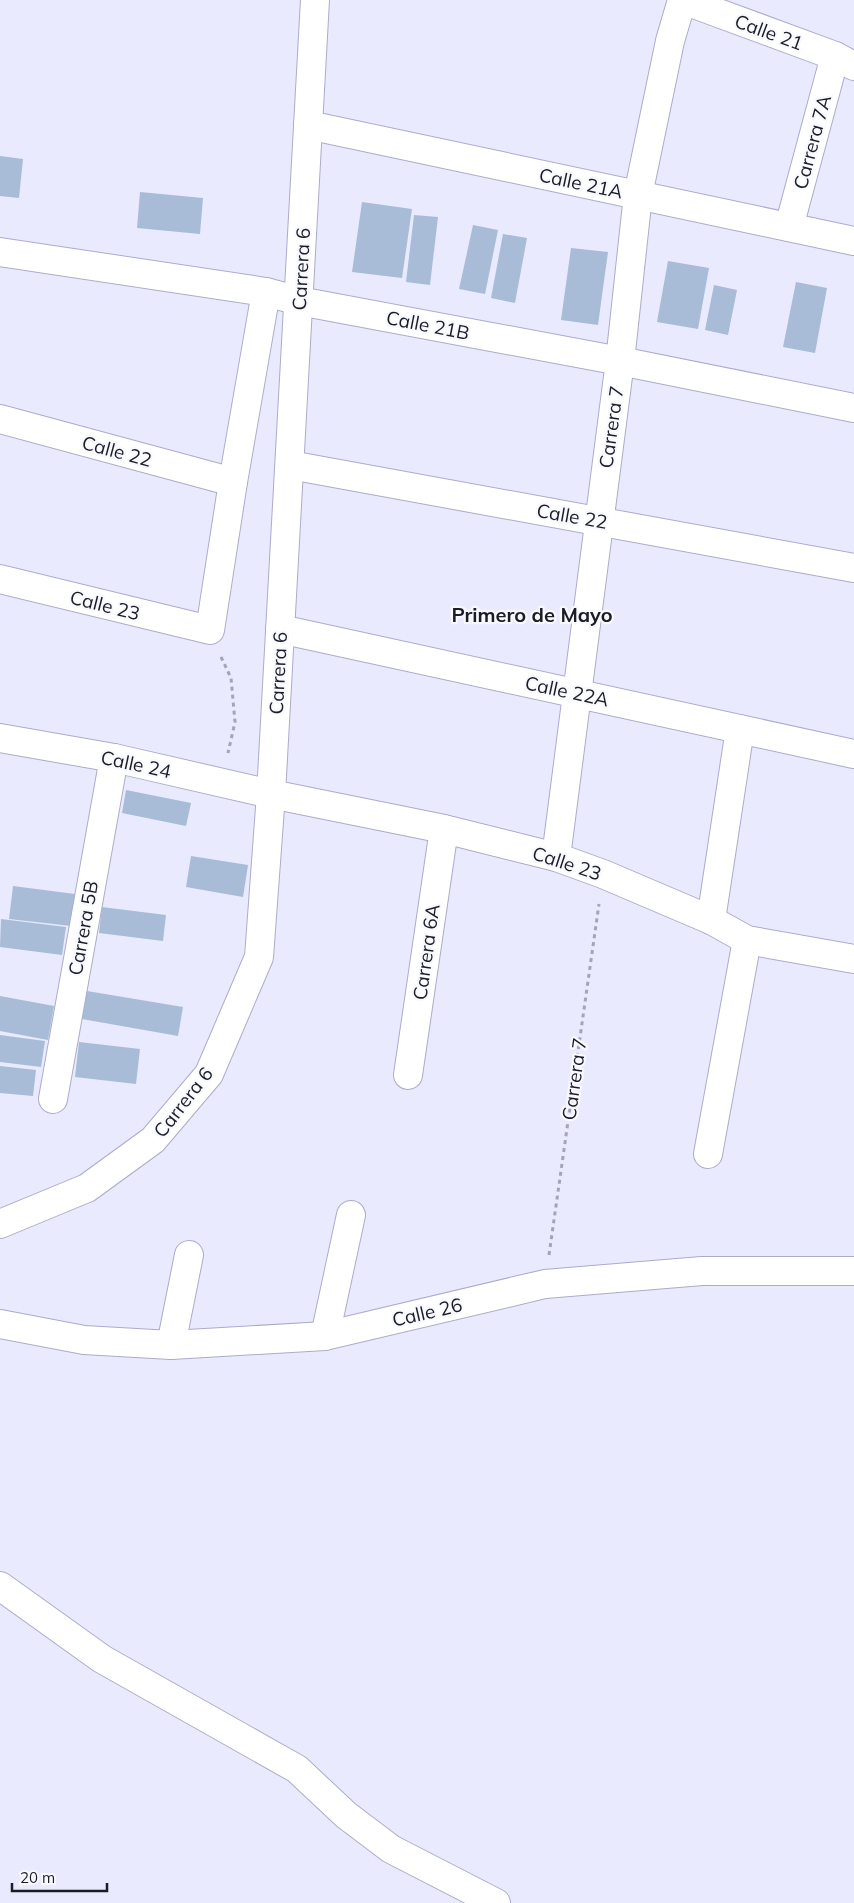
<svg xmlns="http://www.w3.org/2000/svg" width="854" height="1903" viewBox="0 0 854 1903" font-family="Mulish,sans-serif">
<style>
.building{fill:#a8bcd7}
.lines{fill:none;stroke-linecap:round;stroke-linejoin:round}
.minor-casing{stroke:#abaccb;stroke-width:30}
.path{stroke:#a4a4b5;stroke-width:3;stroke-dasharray:4 4;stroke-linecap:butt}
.minor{stroke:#fff;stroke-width:28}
.labels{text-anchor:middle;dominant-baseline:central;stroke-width:4.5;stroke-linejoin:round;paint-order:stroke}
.street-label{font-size:19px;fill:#1c1c27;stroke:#f8f8ff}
.neighbourhood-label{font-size:20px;font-weight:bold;fill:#1c1c27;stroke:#f8f8ff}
</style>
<rect width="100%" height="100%" fill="#e9eafd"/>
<!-- building -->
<g class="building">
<path d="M0,156L23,159L19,198L0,196Z"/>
<path d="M140,192L203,198L200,234L137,228Z"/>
<path d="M362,202L412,209L402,278L352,272Z"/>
<path d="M414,215L438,217L430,285L406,282Z"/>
<path d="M473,225L498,230L485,294L459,289Z"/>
<path d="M503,234L527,238L515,303L491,298Z"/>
<path d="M571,248L608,252L598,325L561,320Z"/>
<path d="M668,261L709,268L698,329L657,322Z"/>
<path d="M796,282L827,288L815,353L783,347Z"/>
<path d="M714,285L737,290L728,335L705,330Z"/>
<path d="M126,790L191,803L186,826L122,813Z"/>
<path d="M191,856L248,865L243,897L186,887Z"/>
<path d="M13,886L75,894L71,926L9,919Z"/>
<path d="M102,907L166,915L163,941L99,933Z"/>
<path d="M1,919L66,927L62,955L0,947Z"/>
<path d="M87,991L183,1007L178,1036L82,1019Z"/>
<path d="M0,996L54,1006L48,1040L0,1031Z"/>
<path d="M0,1035L45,1041L41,1067L0,1062Z"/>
<path d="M79,1042L140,1049L136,1084L75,1077Z"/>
<path d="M0,1066L36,1070L33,1096L0,1093Z"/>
</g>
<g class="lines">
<defs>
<g id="minor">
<path d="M683,0L835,56L854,66"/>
<path d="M308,125L854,241"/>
<path d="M789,227L835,56"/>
<path d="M0,252L266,292L299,301L620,361L854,408"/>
<path d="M0,419L233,482"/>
<path d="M290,465L854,568"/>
<path d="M0,579L210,630L233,482L266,292"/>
<path d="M280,629L854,754"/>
<path d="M0,738L114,758L271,794L444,829L556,857L603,874L711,920L747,940L854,959"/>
<path d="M556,857L620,361L638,195L670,41L682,0"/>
<path d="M711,920L740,729"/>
<path d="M408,1075L444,829"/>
<path d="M53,1099L114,758"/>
<path d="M708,1154L747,940"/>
<path d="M0,1224L87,1188L153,1140L209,1074L259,957L271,794L315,0"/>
<path d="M0,1324L84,1340L171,1345L325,1336L545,1284L702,1271H854"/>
<path d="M325,1336L351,1215"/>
<path d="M171,1345L189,1255"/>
<path d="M0,1586L102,1659L297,1769L346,1815L391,1849L496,1903"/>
</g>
</defs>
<!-- minor casing -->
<use href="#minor" class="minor-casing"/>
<!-- path -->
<g class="path">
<path d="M221,657L231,678L235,722L228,753"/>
<path d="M549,1255L599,904"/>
</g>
<!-- minor -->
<use href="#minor" class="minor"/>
</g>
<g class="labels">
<!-- street labels -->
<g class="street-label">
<text transform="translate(769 32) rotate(20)">Calle 21</text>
<text transform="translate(812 142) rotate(-75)">Carrera 7A</text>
<text transform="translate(581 183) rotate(12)">Calle 21A</text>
<text transform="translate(301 269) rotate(-87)">Carrera 6</text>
<text transform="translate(428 325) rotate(11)">Calle 21B</text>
<text transform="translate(611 427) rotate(-82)">Carrera 7</text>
<text transform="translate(117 451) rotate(15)">Calle 22</text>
<text transform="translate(572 516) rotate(10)">Calle 22</text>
<text transform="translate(105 605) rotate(14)">Calle 23</text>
<text transform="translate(278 673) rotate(-87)">Carrera 6</text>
<text transform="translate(567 691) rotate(12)">Calle 22A</text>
<text transform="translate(136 764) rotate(12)">Calle 24</text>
<text transform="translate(567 863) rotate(18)">Calle 23</text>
<text transform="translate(83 928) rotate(-80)">Carrera 5B</text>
<text transform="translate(426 952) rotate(-82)">Carrera 6A</text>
<text transform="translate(574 1079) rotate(-82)">Carrera 7</text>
<text transform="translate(183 1102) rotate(-52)">Carrera 6</text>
<text transform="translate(427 1312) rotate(-13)">Calle 26</text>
</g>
<!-- neighbourhood labels -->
<g class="neighbourhood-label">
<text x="532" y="614">Primero de Mayo</text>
</g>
</g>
<!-- scale -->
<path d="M12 1883v8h95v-8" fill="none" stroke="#1c1c27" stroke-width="2.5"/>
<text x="20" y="1883" font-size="15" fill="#1c1c27" stroke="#f8f8ff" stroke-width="4" paint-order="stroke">20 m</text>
</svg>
